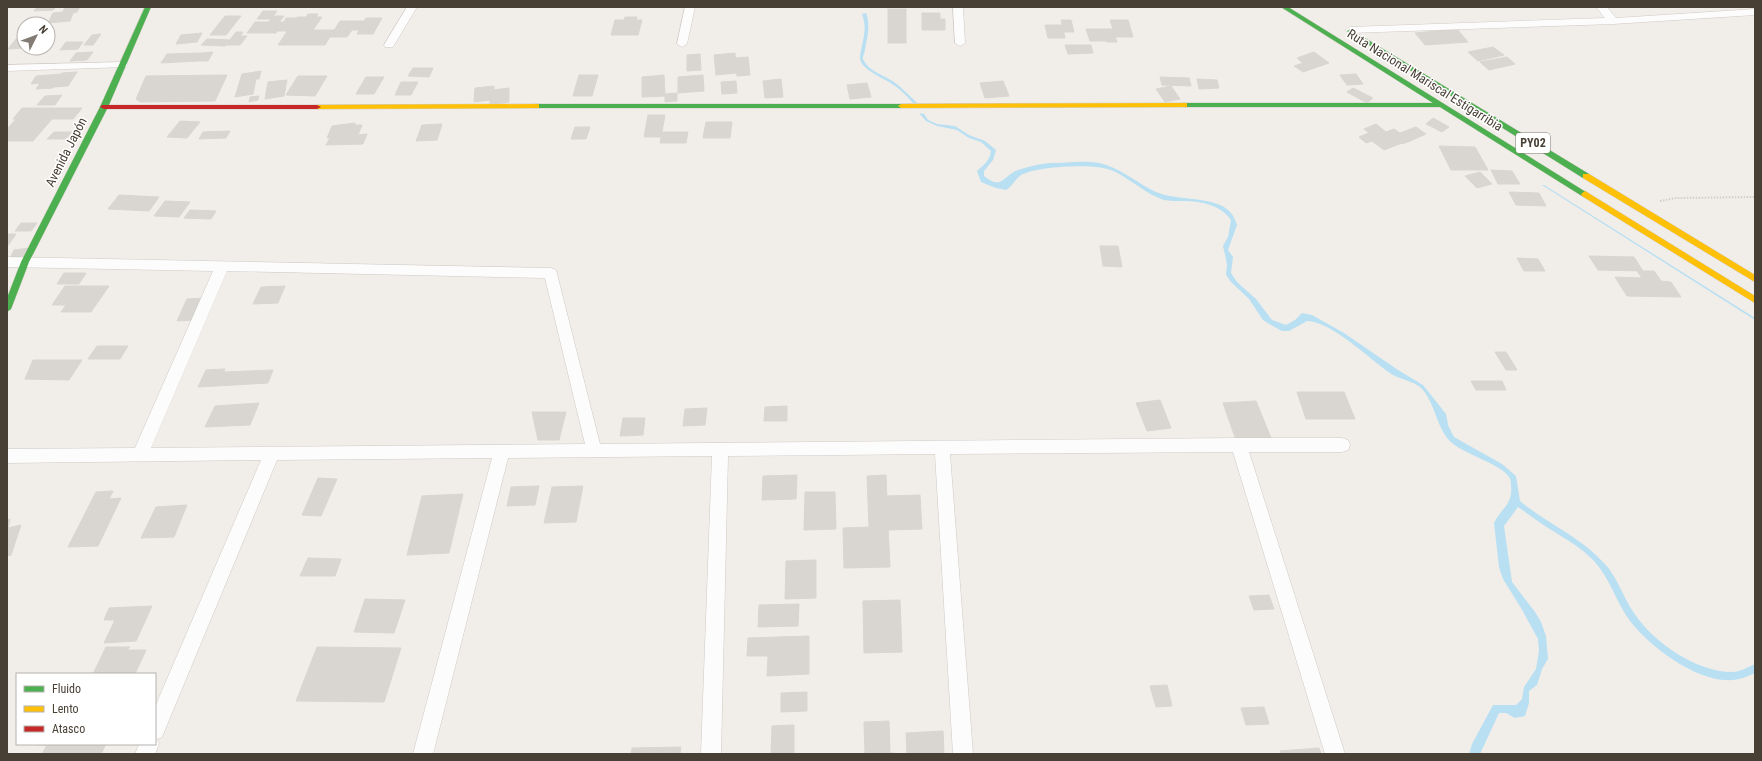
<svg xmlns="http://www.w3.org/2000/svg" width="1762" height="761" viewBox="0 0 1762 761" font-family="'Roboto Condensed',sans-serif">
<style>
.water{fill:#b8dff2}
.building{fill:#d9d6d1;stroke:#d9d5d0}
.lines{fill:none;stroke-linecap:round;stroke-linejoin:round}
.street-casing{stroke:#cecac6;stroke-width:1}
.fast-casing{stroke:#d3ccc2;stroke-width:1}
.slow-casing{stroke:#d3ccc2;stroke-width:1}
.jam-casing{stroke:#d3ccc2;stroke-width:1}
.path{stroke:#d1ceca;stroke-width:2;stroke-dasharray:1.5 1.5;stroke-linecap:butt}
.street{fill:#fdfcfc;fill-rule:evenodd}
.fast{fill:#4caf50;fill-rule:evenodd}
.slow{fill:#ffc107;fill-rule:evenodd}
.jam{fill:#c62828;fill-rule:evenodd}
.labels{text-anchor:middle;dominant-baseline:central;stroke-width:3;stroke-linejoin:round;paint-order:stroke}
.shield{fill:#fff;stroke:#7f7972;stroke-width:1}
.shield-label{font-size:12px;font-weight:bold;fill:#483f35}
.street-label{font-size:13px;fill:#483f35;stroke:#fff}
</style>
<rect width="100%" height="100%" fill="#f1eeea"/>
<!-- water -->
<g class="water">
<path d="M866,13C871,25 867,38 865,49C865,54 861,57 864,61C869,71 885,76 894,82C902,88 910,96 917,103H913C907,96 900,89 892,84C884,78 859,69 860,57C862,40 868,31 862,14Z"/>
<path d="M919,113L924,114L928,120L937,124L955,126L969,135L985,141L996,150L993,160L984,171V176C1003,191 1003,175 1018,170C1027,167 1040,164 1050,163C1065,163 1084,160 1099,163C1119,167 1134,181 1152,190C1173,201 1199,196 1220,205C1229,209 1234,215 1237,225L1228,250L1233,257L1231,273L1237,282L1256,299L1272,320L1286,325L1295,320L1302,313L1312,315L1344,333L1398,370L1423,385L1446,414L1448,425L1454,437L1502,464L1516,476L1520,501C1546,523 1579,536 1603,562C1618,577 1622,596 1634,613C1653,642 1696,672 1732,672C1740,672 1748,667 1755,664V673C1748,676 1740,680 1732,680C1698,683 1650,647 1630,621C1616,602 1610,578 1594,561C1580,546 1562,537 1545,526C1536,520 1527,513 1518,507L1504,526L1512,582L1535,612L1541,622L1546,636L1548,659L1542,669L1537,685L1529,691V703L1525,716L1515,718L1506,713H1499L1480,754H1469L1472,744L1493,705H1516L1522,699L1524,687L1536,669L1539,651L1538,639L1521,608L1503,579L1499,567L1494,523C1501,508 1513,505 1511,486C1511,483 1511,479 1509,477C1502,465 1465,454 1452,443C1437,430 1436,406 1423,390C1417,382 1402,380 1393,375C1370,360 1333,322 1307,321L1289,331H1282L1269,324L1263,320L1249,299L1231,282L1226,275L1227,264L1223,246L1228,237L1231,220C1221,205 1201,201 1183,201C1176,201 1170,201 1164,200C1145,194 1130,178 1111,170C1095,163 1037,166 1021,175C1015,179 1012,187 1006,190L996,188L981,182L977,171C984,165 990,160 991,151L981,142L969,138L957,130L937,126L926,121Z"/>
<path d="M1542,185H1544L1755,318V320Z"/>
</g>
<!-- building -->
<g class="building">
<path d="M37,7H56L53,10L34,11Z"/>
<path d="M65,7H80L77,12L73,13L70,21L48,23L53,13L63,12Z"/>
<rect x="888" y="9" width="18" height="34"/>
<path d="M263,11H277L271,19H257Z"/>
<path d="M922,13H940V19H945V30H922Z"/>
<path d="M308,14H318L316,17H322L313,30H288L297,17H306Z"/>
<path d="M225,16H241L226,35H210Z"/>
<path d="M273,16H284L276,26H280L276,33H261Z"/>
<path d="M625,17H637L636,20H642L638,35H611L615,20H624Z"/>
<path d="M286,18H296L287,31H277L280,26H276L279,22H284Z"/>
<path d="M366,18H382L373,34H357Z"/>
<path d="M1061,20H1071L1074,32H1064Z"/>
<path d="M1110,20H1128L1133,37H1115L1117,42H1107L1103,29H1113Z"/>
<path d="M340,21H365L359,30H352L347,37H330Z"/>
<path d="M255,22H269L261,33H247Z"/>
<path d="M1045,25H1062L1065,38H1048Z"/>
<path d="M1086,29H1103L1107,41H1090Z"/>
<path d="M1457,29L1468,42L1425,45L1415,33Z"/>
<path d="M288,30H334L325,45H278Z"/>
<path d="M236,32H243L240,36H247L240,45H226Z"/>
<path d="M202,33L197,42L176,44L181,35Z"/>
<path d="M101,34L93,45H84L92,35Z"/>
<path d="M24,38V48L8,49L16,39Z"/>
<path d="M207,39L230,40L225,46L201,45Z"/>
<path d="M66,42H83L78,49L60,50Z"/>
<path d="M1065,45H1091L1093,53L1068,54Z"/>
<path d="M1493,47L1504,55L1478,61L1468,52Z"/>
<path d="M93,52L87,60L70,61L76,53Z"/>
<path d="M213,52L208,61H197L202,53Z"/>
<path d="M1314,52L1329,63L1303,72L1294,66L1303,63L1297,58Z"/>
<path d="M202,53L197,61L161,63L167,54Z"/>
<path d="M735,53L736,73L716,75L714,55Z"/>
<path d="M700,54L701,70L687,71V55Z"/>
<path d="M748,57L750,75L737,76L735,58Z"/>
<path d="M1507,57L1515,64L1489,70L1480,62Z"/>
<path d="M413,68H433L429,77L408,76Z"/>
<path d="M261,71L259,79H256L253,94L235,97L242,74Z"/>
<path d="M77,72L68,86L53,87L62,73Z"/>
<path d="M62,74L53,88L36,89L40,83L31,84L36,76Z"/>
<path d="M1356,74L1363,84L1347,85L1340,75Z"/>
<path d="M227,75L215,101L140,102L136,99L146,76Z"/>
<path d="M579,75H598L592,96H573Z"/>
<path d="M664,75L665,94L677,93V101L665,102V96L642,97V77Z"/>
<path d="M703,75L704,91L678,93V77Z"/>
<path d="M298,76H327L315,96L286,95Z"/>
<path d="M366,77H384L374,94H356Z"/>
<path d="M1160,77L1189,78L1191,86L1162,85Z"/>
<path d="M781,79L783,97L765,98L763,81Z"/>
<path d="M1197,79L1217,80L1219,88L1199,89Z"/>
<path d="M287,80L284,96L265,99L268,82Z"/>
<path d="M736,81L737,93L722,94L721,82Z"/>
<path d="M1003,81L1009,96L985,98L980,83Z"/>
<path d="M401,82H418L411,95H395Z"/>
<path d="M867,83L871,97L850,99L847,85Z"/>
<path d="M494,86V90L509,88V102L490,105V100L474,102L475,88Z"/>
<path d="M1171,86L1180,99L1165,102L1156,89Z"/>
<path d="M1353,88L1373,98L1367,103L1347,92Z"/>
<path d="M62,95L55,105H37L45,96Z"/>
<path d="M259,96L258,100L249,102L250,97Z"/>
<path d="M22,108H82L73,119H13Z"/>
<path d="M648,115H665L661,137H644Z"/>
<path d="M1433,118L1449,127L1442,132L1426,124Z"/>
<path d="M16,119H52L33,141H7V129Z"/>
<path d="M180,121L200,122L187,138L167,137Z"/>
<path d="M706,122H732L730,138H703Z"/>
<path d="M355,123V125H362L358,135L367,134L363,144L326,145L330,138H327L332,126Z"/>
<path d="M442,124L437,140L416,141L422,125Z"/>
<path d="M1376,124L1386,132L1402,143L1384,150L1372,141L1366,143L1359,137L1369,133L1364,129Z"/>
<path d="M575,127H590L586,139H571Z"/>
<path d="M1416,127L1426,134L1410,141L1400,133Z"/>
<path d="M1394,129L1400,133L1410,141L1402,144L1386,132Z"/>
<path d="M230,131L226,138L199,139L203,132Z"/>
<path d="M54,132H72L66,139H47Z"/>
<path d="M662,132H688L686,143H660Z"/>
<path d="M1439,146L1475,147L1488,170H1451Z"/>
<path d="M1491,170L1512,171L1520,184H1498Z"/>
<path d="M1480,172L1492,184L1477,188L1465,176Z"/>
<path d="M1509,192L1539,193L1546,206L1516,205Z"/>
<path d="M119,195L159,197L149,211L108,209Z"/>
<path d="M165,201L190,202L179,217L154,216Z"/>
<path d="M190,210L216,211L211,219L184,218Z"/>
<path d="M21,223H37L31,231H15Z"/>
<path d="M7,234H16L7,247Z"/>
<path d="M1100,246H1118L1122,267L1103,266Z"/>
<path d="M30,248L26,257L10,259L14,250Z"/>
<path d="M1589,256L1634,257L1643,271L1598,270Z"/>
<path d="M1517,258L1538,259L1545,271H1524Z"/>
<path d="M1637,271H1654L1661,281L1671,282L1681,297L1627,296L1615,277L1642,278Z"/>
<path d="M64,273H86L79,284H57Z"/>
<path d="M65,286H109L91,312H61L66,305H52Z"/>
<path d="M285,286L278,303L253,304L261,287Z"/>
<path d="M205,298L195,320L177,321L187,299Z"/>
<path d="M97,346H128L120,359H88Z"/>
<path d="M1495,352H1506L1517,370H1506Z"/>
<path d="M33,360H82L69,380L25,379Z"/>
<path d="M225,369L217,386L198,387L206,370Z"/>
<path d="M273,370L268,383L217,386L224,372Z"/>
<path d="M1471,381H1502L1506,390H1476Z"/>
<path d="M1297,392H1344L1355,419H1306Z"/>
<path d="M1160,400L1171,428L1147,431L1136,403Z"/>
<path d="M1256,401L1271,438L1236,440L1223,403Z"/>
<path d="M259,403L250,425L205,427L215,406Z"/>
<path d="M787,406V421H764L765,407Z"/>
<path d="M707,408L705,425L683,426L685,409Z"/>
<path d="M532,412H566L559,440H538Z"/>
<path d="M623,418H645L643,435L620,436Z"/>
<path d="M797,475L796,499L762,500L763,476Z"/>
<path d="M886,475L888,527H869L867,476Z"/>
<path d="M318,478L337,479L321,516L302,515Z"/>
<path d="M539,486L535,505L507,506L511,487Z"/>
<path d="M583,486L576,522L544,523L552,487Z"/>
<path d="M113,491L109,499L121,498L98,546L68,547L96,492Z"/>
<path d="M805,492H835L836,529L804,530Z"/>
<path d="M463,494L449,553L407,555L422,496Z"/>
<path d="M920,495L922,529L888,530L886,496Z"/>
<path d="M187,505L174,537L141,538L156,507Z"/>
<path d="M10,519L8,528L21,525L11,555L7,556V520Z"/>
<path d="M869,527H888L890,567L844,568L843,528Z"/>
<path d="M308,558L341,559L335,576H300Z"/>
<path d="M816,560V598L785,599L786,561Z"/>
<path d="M1269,595L1274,609L1254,610L1249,596Z"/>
<path d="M365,599L405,600L394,633L354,632Z"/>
<path d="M900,600L902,652L864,653L863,601Z"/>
<path d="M799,604L798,626L758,627L759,605Z"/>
<path d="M152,606L136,641L104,643L115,620H104L109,608Z"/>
<path d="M809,636V674L767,676L768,656H747L748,638Z"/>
<path d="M106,647H130L127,650H146L135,674H93Z"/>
<path d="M317,647L401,648L384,702L296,701Z"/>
<path d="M1167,685L1172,706L1156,707L1150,686Z"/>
<path d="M807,692V711L781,712V693Z"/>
<path d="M1264,707L1269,724L1246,725L1241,708Z"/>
<path d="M889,721L890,753L907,754H865L864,722Z"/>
<path d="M794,725V754H771L772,726Z"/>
<path d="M943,731L944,754H907L906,733Z"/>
<path d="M38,744H106L101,754H42L47,745H37Z"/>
<path d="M681,747L680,754H631L632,748Z"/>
<path d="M1319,748L1321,754H1281L1280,751Z"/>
</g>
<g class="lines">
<defs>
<g id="street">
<path d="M407,7H417L393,47H385L384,45Z"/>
<path d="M685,7H695L687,44L682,47L677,44Z"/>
<path d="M953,7H963L965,43L960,46L955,43Z"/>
<path d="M1596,7H1607L1616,18L1755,9V15L1613,24L1350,33L1345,30L1350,27L1605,18Z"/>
<path d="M122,62L126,63L128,65L126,67L7,71V65Z"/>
<path d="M7,257L551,268L556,270L600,444L1239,438H1342L1348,440L1350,445L1348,450L1342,452H1249L1345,754H1325L1233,452L950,454L973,754H953L935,454L728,456L721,754H701L712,456L508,458L433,754H413L492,458L277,460L162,737L157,739L159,744L155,754H135L139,744H155V707L261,460L7,463V449L135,448L213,271L7,267ZM227,271L545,278L585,444L151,448Z"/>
</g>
<g id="fast">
<path d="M145,7H151L108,107L29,262L11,309L7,312V298L21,262L100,107Z"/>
<path d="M1281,7H1288L1589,194L1585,197L1582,196L1440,107H1183V103H1433Z"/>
<path d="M1350,29L1589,174L1590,176L1586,178H1583L1348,32L1347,31Z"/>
<path d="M535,104H901L904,106L901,108H535Z"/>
</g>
<g id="slow">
<path d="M1185,103H1187V107L901,108L898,106L901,104Z"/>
<path d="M537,104H539V108L317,109L313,107L317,105Z"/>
<path d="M1583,174H1589L1755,275V282L1583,178Z"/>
<path d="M1585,191L1755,296V303L1582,196L1581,194Z"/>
</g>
<path id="jam" d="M102,105H317L321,107L317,109H104L100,107Z"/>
</defs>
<!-- street casing -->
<use href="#street" class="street-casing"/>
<!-- fast casing -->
<use href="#fast" class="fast-casing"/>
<!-- slow casing -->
<use href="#slow" class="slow-casing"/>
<!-- jam casing -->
<use href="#jam" class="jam-casing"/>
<!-- path -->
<path class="path" d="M1660,201L1676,198L1755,197"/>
<!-- street -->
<use href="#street" class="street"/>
<!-- fast -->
<use href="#fast" class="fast"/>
<!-- slow -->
<use href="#slow" class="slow"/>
<!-- jam -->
<use href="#jam" class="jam"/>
</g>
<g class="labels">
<!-- shield labels -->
<rect class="shield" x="1516" y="133" width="34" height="20" rx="3"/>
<g class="shield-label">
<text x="1533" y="143">PY02</text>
</g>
<!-- street labels -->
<g class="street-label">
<text transform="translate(1425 80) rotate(32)">Ruta Nacional Mariscal Estigarribia</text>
<text transform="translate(66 152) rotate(-63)">Avenida Japón</text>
</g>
</g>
<!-- border -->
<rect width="1762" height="761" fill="none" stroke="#483f35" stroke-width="16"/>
<!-- legend -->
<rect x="16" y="673" width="140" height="72" fill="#ffffff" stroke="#b6b2ae"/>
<rect x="24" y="686" width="20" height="6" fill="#4caf50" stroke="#b6b2ae"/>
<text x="52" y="693" font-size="12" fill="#483f35">Fluido</text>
<rect x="24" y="706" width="20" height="6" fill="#ffc107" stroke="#b6b2ae"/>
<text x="52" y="713" font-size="12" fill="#483f35">Lento</text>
<rect x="24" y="726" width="20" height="6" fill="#c62828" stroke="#b6b2ae"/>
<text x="52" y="733" font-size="12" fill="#483f35">Atasco</text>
<!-- north arrow -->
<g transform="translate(36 36) rotate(48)"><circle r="19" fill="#ffffff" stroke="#b6b2ae"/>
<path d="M0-3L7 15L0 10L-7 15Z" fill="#837c74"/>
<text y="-6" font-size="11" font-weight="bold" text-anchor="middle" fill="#483f35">N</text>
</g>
</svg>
